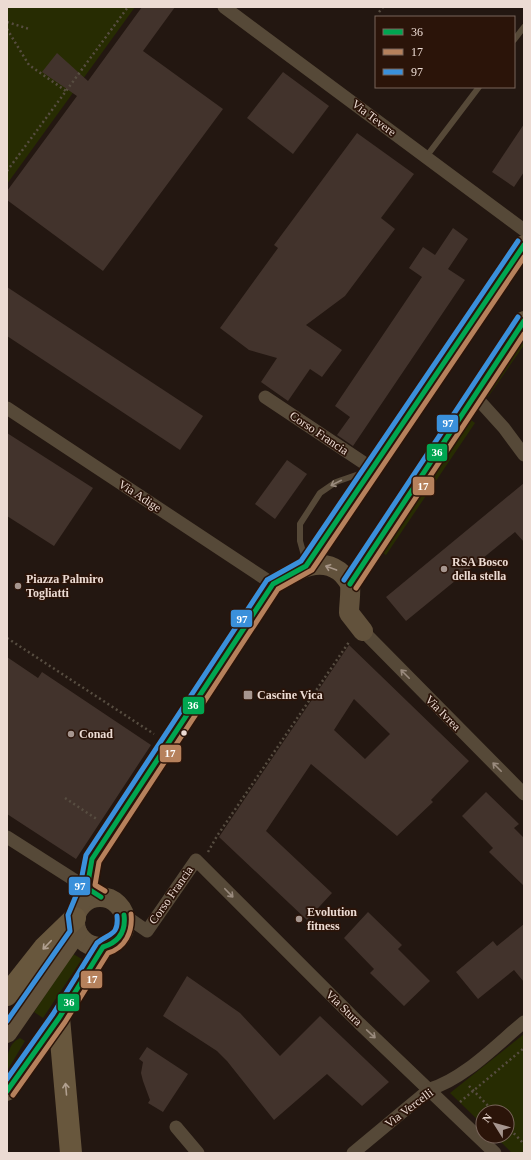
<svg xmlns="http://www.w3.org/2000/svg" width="531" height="1160" viewBox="0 0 531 1160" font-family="'Times New Roman',serif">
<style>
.green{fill:#272c02}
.building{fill:#42332c;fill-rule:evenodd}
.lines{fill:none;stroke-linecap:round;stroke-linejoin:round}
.path{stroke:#574d41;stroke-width:2.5;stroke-dasharray:2 3;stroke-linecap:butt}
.service{stroke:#564938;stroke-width:6}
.minor{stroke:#564938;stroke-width:13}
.primary{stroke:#62523c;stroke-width:20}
.motorway{stroke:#68573d;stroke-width:22}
.bus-1-casing{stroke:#2b1409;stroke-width:8}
.bus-2-casing{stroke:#2b1409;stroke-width:8}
.bus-3-casing{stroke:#2b1409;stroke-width:8}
.bus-1{stroke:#00a651;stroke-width:5}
.bus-2{stroke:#b6815c;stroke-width:5}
.bus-3{stroke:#3a90db;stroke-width:5}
.oneway{stroke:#9a8b7e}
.oneway2{stroke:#a79688}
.oneway3{stroke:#b1a090}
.poi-dot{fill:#a6968f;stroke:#2b1409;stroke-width:1.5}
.bus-dot{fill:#ecdbd3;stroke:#2b1409;stroke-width:1.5}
.labels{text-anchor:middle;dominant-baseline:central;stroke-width:3.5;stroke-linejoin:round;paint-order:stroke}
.street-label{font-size:12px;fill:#ecdbd3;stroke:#2b1409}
.poi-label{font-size:12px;font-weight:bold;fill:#ecdbd3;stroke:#2b1409;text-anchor:start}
.line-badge{stroke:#2b1409;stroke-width:1.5}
.badge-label{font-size:11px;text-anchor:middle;font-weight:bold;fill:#fff}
</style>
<rect width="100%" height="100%" fill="#231711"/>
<!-- green -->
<g class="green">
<path d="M7,7H135L7,184Z"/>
<path d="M517,338L524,343V345L488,397L482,391Z"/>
<path d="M467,417L475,423L386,555L379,551Z"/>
<path d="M73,954L82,959L43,1018L34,1012Z"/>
<path d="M524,1034V1153H512L495,1136H507V1112H483V1125L450,1093Z"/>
<path d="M20,1038L25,1041L7,1071C7,1058 7,1044 20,1038Z"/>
</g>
<!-- building -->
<g class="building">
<path d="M142,7H175L143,51L223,109L103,271L7,200V191L77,96L42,72L57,53L88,81Z"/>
<path d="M283,72L329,106L293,154L247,118Z"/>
<path d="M524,124V172L514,187L492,172Z"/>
<path d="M357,133L414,174L381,218L395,229L345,296L306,325L342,350L322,377L310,369L288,401L261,382L277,358L249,350L220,328L278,248L274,245Z"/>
<path d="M453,228L468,239L448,269L465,280L353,446L337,435L350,417L335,406L422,277L409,268L423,247L435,255Z"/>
<path d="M7,287L203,416L180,450L7,336Z"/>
<path d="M7,433L93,488L54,546L7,516Z"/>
<path d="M287,460L307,474L275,519L255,504Z"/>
<path d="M524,483V542L515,532L406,621L386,597Z"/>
<path d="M349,645L469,761L431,800L433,802L397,836L311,764L266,831L332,893L307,920L219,837ZM354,699L390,734L365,759L334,730Z"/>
<path d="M7,657L38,678L42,672L151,745L76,859L7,814Z"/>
<path d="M486,792L519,824L514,828L524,838V886L489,852L493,848L462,816Z"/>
<path d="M368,912L402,945L398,949L430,981L404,1006L370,973L374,969L344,938Z"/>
<path d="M524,924V982L514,970L478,999L456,972L493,941L497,946Z"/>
<path d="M187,976L240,1013L280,1056L320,1016L389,1082L362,1106L327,1074L274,1120L227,1061L217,1051L163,1016Z"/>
<path d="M147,1047L188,1074L163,1112L148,1103L150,1100L143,1081L141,1073L143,1062L139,1059Z"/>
</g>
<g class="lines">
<!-- path -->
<g class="path">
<path d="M379,12L383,7"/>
<path d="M7,22L29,29"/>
<path d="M7,29L29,65L66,91"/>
<path d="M7,171L128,7"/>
<path d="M7,638L154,734"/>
<path d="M65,798L98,820"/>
<path d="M208,852L217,836L349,642"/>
<path d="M469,1086L494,1112"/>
<path d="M460,1102L524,1048"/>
<path d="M507,1126L524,1144"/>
</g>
<!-- service -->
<g class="service">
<path d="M514,40L524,27"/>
<path d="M426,157L479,87"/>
<path d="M305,559L300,541V524L320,493L336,482L362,473"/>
</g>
<!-- minor -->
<g class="minor">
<path d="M224,7L524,230"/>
<path d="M475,396L504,428L524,455"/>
<path d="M265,397L373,469"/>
<path d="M7,408L273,584"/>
<path d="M363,631L524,794"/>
<path d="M7,837L101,897"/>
<path d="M124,915L147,931L196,860L359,1023L495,1153"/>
<path d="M176,1127L198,1153"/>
<path d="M353,1153L430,1089C464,1079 496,1045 524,1022"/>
</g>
<!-- primary -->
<g class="primary">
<path d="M306,566L524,245"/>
<path d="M350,584L524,321"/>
<circle cx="100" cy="922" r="25"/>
<path d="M78,909L87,888L92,859L273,584C293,573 317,555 339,571C343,574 349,581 350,585C351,594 349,604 349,613L363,631"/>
<path d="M7,1033L77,932"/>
<path d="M7,1091L59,1018L103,947"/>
</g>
<!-- motorway -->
<g class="motorway">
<path d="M7,995L44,948L75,918"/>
<path d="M59,1018L71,1153"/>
</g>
<defs>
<g id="bus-1">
<path d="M350,584L524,321"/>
<path d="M101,897L87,888L92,859L273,584L306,566L524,245"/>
<path d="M7,1091L59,1018L103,947C119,942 126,931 124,915"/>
</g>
<g id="bus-2">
<path d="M356,588L524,334"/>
<path d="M105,891L95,885L99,862L278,589L312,570L524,257"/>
<path d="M13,1095L65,1022L108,953C125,948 133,932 131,914"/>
</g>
<g id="bus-3">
<path d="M344,580L518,317"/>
<path d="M7,1021L70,931L68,915L80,886L86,855L267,580L301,561L518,241"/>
<path d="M7,1079L53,1014L97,943C109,933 119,936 117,916"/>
</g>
</defs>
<!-- bus-1 casing -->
<use href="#bus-1" class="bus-1-casing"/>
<!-- bus-2 casing -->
<use href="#bus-2" class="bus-2-casing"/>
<!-- bus-3 casing -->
<use href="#bus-3" class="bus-3-casing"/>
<!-- bus-1 -->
<use href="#bus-1" class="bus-1"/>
<!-- bus-2 -->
<use href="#bus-2" class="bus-2"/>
<!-- bus-3 -->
<use href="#bus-3" class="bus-3"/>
</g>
<!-- one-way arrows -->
<defs><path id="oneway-shaft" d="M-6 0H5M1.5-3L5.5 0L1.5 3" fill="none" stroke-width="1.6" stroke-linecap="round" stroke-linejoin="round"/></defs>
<g class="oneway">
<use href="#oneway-shaft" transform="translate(336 483) rotate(153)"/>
<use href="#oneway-shaft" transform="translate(405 674) rotate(-135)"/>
<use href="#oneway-shaft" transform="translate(497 767) rotate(-135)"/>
<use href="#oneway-shaft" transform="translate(229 893) rotate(46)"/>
<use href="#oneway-shaft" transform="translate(371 1034) rotate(43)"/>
</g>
<use class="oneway2" href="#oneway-shaft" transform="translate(331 568) rotate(-160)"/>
<g class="oneway3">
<use href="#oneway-shaft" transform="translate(47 945) rotate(134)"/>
<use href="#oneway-shaft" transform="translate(66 1089) rotate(-95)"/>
</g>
<!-- markers -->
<g class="poi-dot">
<circle cx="444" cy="569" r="4"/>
<circle cx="18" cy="586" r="4"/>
<rect x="243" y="690" width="10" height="10" rx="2"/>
<circle cx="71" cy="734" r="4"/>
<circle cx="299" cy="919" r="4"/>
</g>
<circle class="bus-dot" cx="184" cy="733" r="3.5"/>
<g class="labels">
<!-- street labels -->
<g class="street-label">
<text transform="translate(374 118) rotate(37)">Via Tevere</text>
<text transform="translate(319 433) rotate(34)">Corso Francia</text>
<text transform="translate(140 496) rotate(33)">Via Adige</text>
<text transform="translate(443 713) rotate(45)">Via Ivrea</text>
<text transform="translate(171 895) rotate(-55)">Corso Francia</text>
<text transform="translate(344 1008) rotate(44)">Via Stura</text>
<text transform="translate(409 1108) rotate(-37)">Via Vercelli</text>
</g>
<!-- poi labels -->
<g class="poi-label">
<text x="452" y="562">RSA Bosco<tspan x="452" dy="14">della stella</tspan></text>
<text x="26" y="579">Piazza Palmiro<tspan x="26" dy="14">Togliatti</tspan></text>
<text x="257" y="695">Cascine Vica</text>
<text x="79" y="734">Conad</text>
<text x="307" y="912">Evolution<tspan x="307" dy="14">fitness</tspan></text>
</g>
</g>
<g class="line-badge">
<rect x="436" y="414" width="23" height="19" rx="4" fill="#3a90db"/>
<rect x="426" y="443" width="22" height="19" rx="4" fill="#00a651"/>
<rect x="412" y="476" width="23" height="20" rx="4" fill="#b6815c"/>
<rect x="230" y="609" width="23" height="19" rx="4" fill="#3a90db"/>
<rect x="182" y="696" width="23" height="19" rx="4" fill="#00a651"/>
<rect x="159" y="744" width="23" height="19" rx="4" fill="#b6815c"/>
<rect x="68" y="876" width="23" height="20" rx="4" fill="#3a90db"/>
<rect x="80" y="970" width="23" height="19" rx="4" fill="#b6815c"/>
<rect x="57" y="993" width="23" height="19" rx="4" fill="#00a651"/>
</g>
<g class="badge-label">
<text x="448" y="427">97</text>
<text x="437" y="456">36</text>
<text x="423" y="490">17</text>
<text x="242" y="623">97</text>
<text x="193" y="709">36</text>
<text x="170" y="757">17</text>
<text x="80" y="890">97</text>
<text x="92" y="983">17</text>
<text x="69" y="1006">36</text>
</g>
<!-- border -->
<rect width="531" height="1160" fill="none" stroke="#ecdbd3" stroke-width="16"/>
<!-- legend -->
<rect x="375" y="16" width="140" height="72" fill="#2b1409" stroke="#78645a"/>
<rect x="383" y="29" width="20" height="6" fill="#00a651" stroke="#78645a"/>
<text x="411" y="36" font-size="12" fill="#ecdbd3">36</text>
<rect x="383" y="49" width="20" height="6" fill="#b6815c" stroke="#78645a"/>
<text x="411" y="56" font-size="12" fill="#ecdbd3">17</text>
<rect x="383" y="69" width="20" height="6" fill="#3a90db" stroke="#78645a"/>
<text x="411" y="76" font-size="12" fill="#ecdbd3">97</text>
<!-- north arrow -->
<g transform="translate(495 1124) rotate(307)"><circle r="19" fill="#2b1409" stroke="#78645a"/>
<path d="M0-3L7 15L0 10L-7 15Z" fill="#a6968f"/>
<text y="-6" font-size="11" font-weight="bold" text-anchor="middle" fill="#ecdbd3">N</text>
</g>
</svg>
